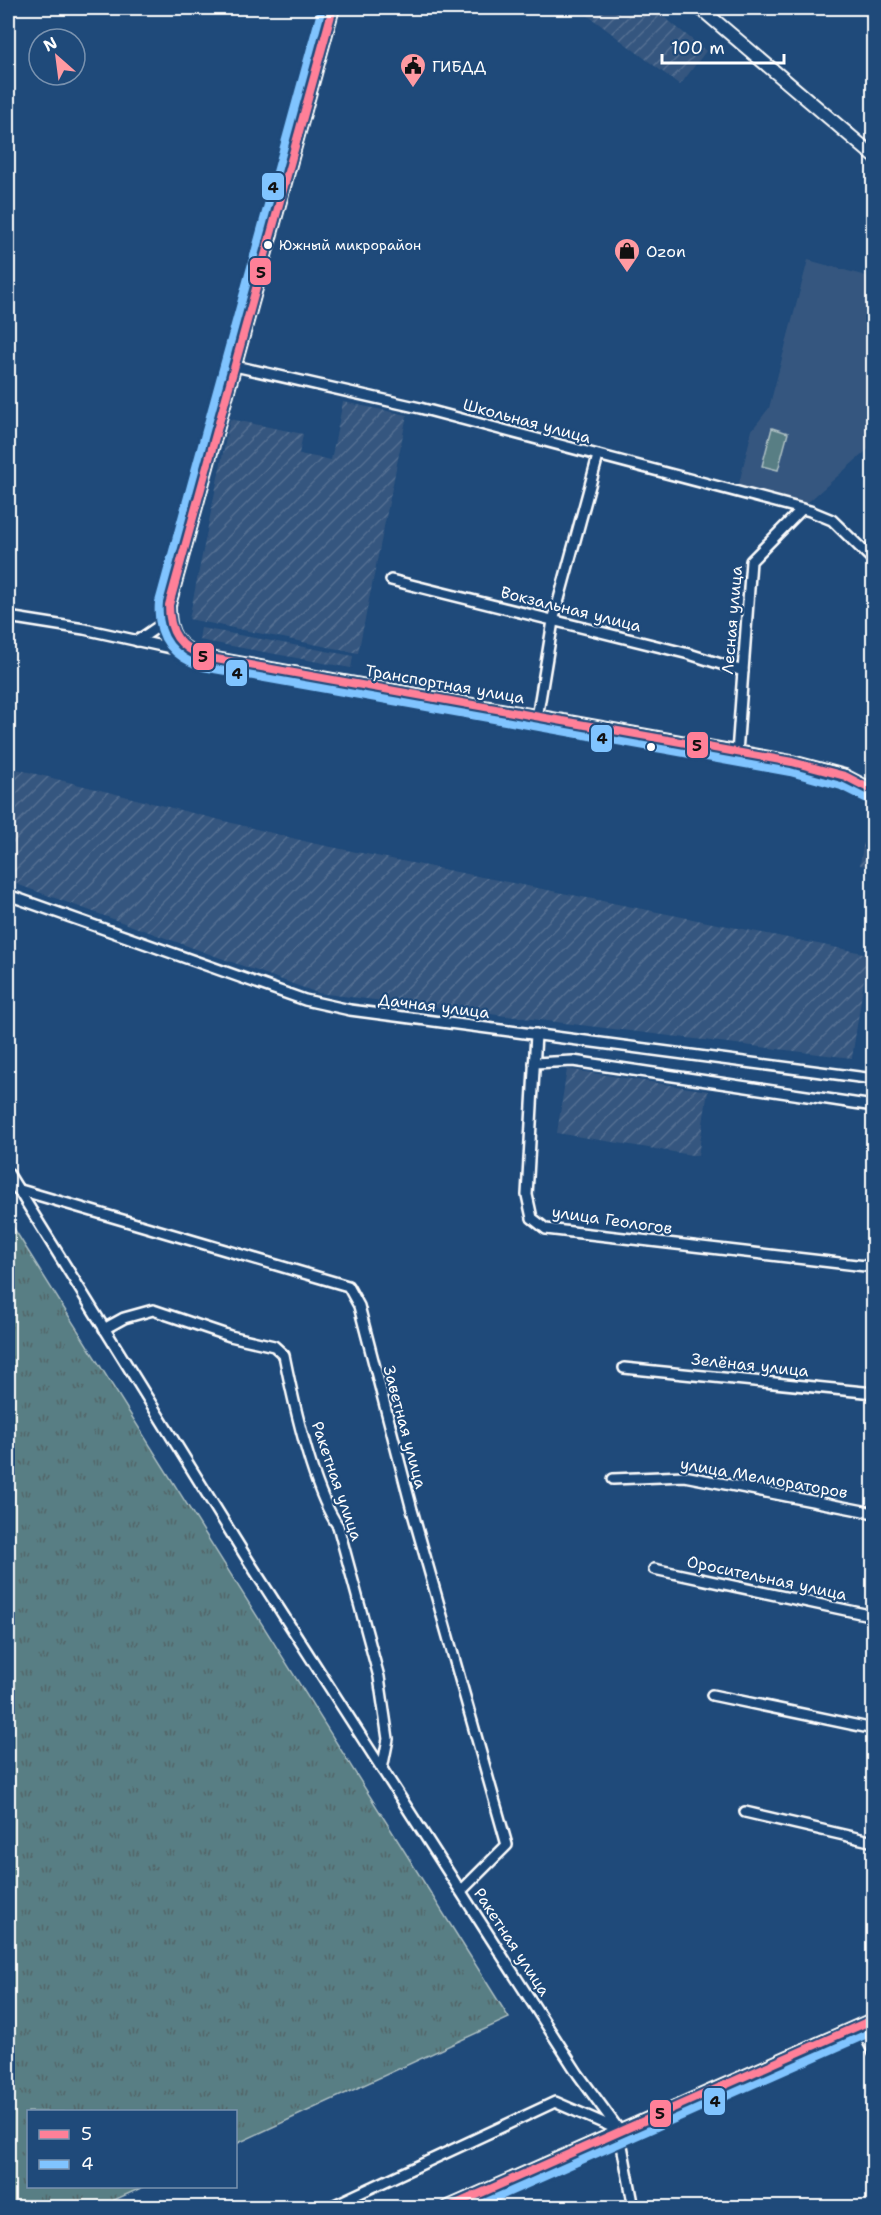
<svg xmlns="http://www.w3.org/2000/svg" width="881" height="2215" viewBox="0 0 881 2215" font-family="'Shantell Sans',sans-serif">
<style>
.built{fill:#36577f}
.industrial{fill:url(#industrial-furrows)}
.grass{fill:url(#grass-tufts);stroke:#acbec2;stroke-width:1.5}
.pitch{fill:#587e84;stroke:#acbec2;stroke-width:1.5}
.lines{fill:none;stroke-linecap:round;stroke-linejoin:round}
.minor-casing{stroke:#fff;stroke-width:14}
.tertiary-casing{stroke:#fff;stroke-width:16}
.minor{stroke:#1f4a7a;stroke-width:9}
.tertiary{stroke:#1f4a7a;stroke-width:12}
.bus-1-casing{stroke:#1f4a7a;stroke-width:12}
.bus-2-casing{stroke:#1f4a7a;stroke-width:12}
.bus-1{stroke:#ff8098;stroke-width:8}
.bus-2{stroke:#80c4ff;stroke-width:8}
.bus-dot{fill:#fff;stroke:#1f4a7a;stroke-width:2}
.labels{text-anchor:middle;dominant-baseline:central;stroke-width:4.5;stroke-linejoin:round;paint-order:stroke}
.bus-label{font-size:14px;fill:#fff;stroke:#1f4a7a;text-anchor:start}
.poi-label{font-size:16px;fill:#fff;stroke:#1f4a7a;text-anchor:start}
.street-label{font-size:16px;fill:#fff;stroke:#1f4a7a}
.line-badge{stroke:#1f4a7a;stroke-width:2}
.pale-badge-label{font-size:16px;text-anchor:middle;font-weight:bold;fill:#111}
</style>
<defs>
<pattern id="industrial-furrows" width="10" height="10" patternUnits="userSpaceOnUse" patternTransform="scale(1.5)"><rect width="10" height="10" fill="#36577f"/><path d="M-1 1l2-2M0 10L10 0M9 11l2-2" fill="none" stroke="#547092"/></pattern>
<pattern id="grass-tufts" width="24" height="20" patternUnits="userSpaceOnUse" patternTransform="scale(1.5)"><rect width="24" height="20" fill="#587e84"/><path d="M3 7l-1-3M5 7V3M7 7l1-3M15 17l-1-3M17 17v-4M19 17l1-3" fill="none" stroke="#526568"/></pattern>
</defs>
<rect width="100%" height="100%" fill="#1f4a7a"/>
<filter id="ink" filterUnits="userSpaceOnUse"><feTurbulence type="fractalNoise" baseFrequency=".0167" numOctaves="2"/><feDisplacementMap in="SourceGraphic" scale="12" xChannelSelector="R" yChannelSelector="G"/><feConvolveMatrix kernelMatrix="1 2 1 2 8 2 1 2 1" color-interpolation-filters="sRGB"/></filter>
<g filter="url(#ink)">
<!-- built -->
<path class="built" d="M808,260L873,278V445L807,503L738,488L752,430L769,408Z"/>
<!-- industrial -->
<g class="industrial">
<path d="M578,8H653L706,51L680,85Z"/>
<path d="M343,402L407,415L358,653L189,619L230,419L303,434L299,454L331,460Z"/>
<path d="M201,628L353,656L351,668L199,640Z"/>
<path d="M8,767L316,844L868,954L852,1058L318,993L8,881Z"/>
<path d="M870,804L873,806V868L860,865Z"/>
<path d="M567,1069L708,1091L698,1156L557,1133Z"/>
</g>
<!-- grass -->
<path class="grass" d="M8,1219L509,2018L236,2144V2112H28V2186L143,2187L114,2200L118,2207H8Z"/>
<!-- pitch -->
<path class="pitch" d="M772,428L788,433L778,470L762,466Z"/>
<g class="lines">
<defs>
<g id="minor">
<path d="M235,366L420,408L810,511L832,520L874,561"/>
<path d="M391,580L689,654L743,671"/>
<path d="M8,617L84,629L189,652"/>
<path d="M137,641L159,626L168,608"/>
<path d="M537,718L553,621L598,456"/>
<path d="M737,753L751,561L801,510"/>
<path d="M8,895L305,1000L350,1010L874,1079"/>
<path d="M536,1034L527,1195L532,1218L546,1229L874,1267"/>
<path d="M534,1063L573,1061L874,1106"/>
<path d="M8,1173L246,1557L578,2074L619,2130L634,2208"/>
<path d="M17,1189L348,1286L359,1306L412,1510L507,1845L461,1891"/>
<path d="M104,1329L124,1318L153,1310L230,1336L274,1346L284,1355C293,1400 313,1490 338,1526L379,1677L388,1739L382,1769"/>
<path d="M624,1368L874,1393"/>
<path d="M613,1479L684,1476L874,1513"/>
<path d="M654,1569L874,1616"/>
<path d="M712,1695L874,1729"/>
<path d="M745,1812L874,1842"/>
<path d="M860,2025L874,2053"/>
<path d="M332,2206L555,2102L617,2129"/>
</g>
<g id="tertiary">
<path d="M333,8L169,605C168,634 177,648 205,657L792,762L845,776L874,791"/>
<path d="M700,8L874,156"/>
<path d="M446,2208L874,2019"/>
</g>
</defs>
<!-- minor casing -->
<use href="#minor" class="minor-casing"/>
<!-- tertiary casing -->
<use href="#tertiary" class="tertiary-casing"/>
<!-- minor -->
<use href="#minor" class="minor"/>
<!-- tertiary -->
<use href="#tertiary" class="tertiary"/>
<defs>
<g id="bus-1">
<path d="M333,8L169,605C169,633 179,647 205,657L792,762L845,776L874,791"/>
<path d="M447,2208L874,2019"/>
</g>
<g id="bus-2">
<path d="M322,8L159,602C156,636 172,657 203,667L790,772L841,786L869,800"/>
<path d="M473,2208L874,2031"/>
</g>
</defs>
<!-- bus-1 casing -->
<use href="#bus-1" class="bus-1-casing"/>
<!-- bus-2 casing -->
<use href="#bus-2" class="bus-2-casing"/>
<!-- bus-1 -->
<use href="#bus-1" class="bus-1"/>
<!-- bus-2 -->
<use href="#bus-2" class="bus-2"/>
</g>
</g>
<!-- icons -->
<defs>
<symbol id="civic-pin" viewBox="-11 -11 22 30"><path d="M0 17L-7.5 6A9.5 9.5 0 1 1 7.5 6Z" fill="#ff9aa2" stroke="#1f4a7a"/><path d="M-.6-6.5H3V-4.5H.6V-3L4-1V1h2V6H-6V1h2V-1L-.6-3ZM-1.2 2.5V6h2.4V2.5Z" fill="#111"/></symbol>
<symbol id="shop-pin" viewBox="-11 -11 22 30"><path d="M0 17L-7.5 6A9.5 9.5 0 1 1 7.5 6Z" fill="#ff9aa2" stroke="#1f4a7a"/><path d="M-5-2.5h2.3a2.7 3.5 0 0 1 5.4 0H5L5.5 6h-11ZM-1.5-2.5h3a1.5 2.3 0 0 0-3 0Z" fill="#111"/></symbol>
</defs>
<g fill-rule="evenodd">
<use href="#civic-pin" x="398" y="51" width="30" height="40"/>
<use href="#shop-pin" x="612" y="236" width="30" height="40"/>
</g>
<!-- markers -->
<g class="bus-dot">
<circle cx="268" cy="245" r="5"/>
<circle cx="651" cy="747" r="5"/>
</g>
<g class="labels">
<!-- bus labels -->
<g class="bus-label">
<text x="279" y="245">Южный микрорайон</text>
</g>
<!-- poi labels -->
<g class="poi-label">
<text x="432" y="66">ГИБДД</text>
<text x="646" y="251">Ozon</text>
</g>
<!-- street labels -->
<g class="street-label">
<text transform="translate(527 421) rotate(15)">Школьная улица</text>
<text transform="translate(571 609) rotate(14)">Вокзальная улица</text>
<text transform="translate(732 620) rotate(-85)">Лесная улица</text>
<text transform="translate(445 684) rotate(10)">Транспортная улица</text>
<text transform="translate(434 1006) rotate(7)">Дачная улица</text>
<text transform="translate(612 1220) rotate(8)">улица Геологов</text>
<text transform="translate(750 1365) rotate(6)">Зелёная улица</text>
<text transform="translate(405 1427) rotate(75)">Заветная улица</text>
<text transform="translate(764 1478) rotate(10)">улица Мелиораторов</text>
<text transform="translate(337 1481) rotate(71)">Ракетная улица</text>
<text transform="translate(767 1578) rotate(12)">Оросительная улица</text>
<text transform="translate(512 1942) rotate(57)">Ракетная улица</text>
</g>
</g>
<g class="line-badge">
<rect x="261" y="172" width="24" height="29" rx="6" fill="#80c4ff"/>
<rect x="249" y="257" width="23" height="29" rx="6" fill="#ff8098"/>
<rect x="192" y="642" width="23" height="29" rx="6" fill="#ff8098"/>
<rect x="225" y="659" width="23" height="28" rx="6" fill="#80c4ff"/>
<rect x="590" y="724" width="23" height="29" rx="6" fill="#80c4ff"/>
<rect x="686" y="731" width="23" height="28" rx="6" fill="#ff8098"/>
<rect x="703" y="2087" width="23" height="29" rx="6" fill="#80c4ff"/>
<rect x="649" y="2099" width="23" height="29" rx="6" fill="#ff8098"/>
</g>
<g class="pale-badge-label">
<text x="273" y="193">4</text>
<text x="261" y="278">5</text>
<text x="203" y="662">5</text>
<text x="237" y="679">4</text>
<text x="602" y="744">4</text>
<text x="697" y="751">5</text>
<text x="715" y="2107">4</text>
<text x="660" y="2119">5</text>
</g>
<!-- margin -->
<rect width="881" height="2215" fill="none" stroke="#1f4a7a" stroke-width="30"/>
<rect x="15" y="15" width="851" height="2185" fill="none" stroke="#fff" stroke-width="2" filter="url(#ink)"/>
<!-- legend -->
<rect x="27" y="2110" width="210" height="78" fill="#1f4a7a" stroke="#7992af" stroke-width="1.5"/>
<rect x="39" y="2130" width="30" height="9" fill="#ff8098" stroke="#7992af" stroke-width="1.5"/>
<text x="81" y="2140" font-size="18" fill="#ffffff">5</text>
<rect x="39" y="2160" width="30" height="9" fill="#80c4ff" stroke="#7992af" stroke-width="1.5"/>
<text x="81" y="2170" font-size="18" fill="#ffffff">4</text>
<!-- north arrow -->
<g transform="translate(57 57) rotate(332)"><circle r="28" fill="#1f4a7a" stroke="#7992af" stroke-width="1.5"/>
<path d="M0-4.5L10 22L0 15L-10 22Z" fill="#ff9aa2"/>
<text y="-9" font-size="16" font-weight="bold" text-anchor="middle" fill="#ffffff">N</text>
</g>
<!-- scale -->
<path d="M662 54v9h122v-9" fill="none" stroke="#ffffff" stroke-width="3"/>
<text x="671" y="54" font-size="18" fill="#ffffff" stroke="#1f4a7a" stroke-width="4.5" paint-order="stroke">100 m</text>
</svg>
